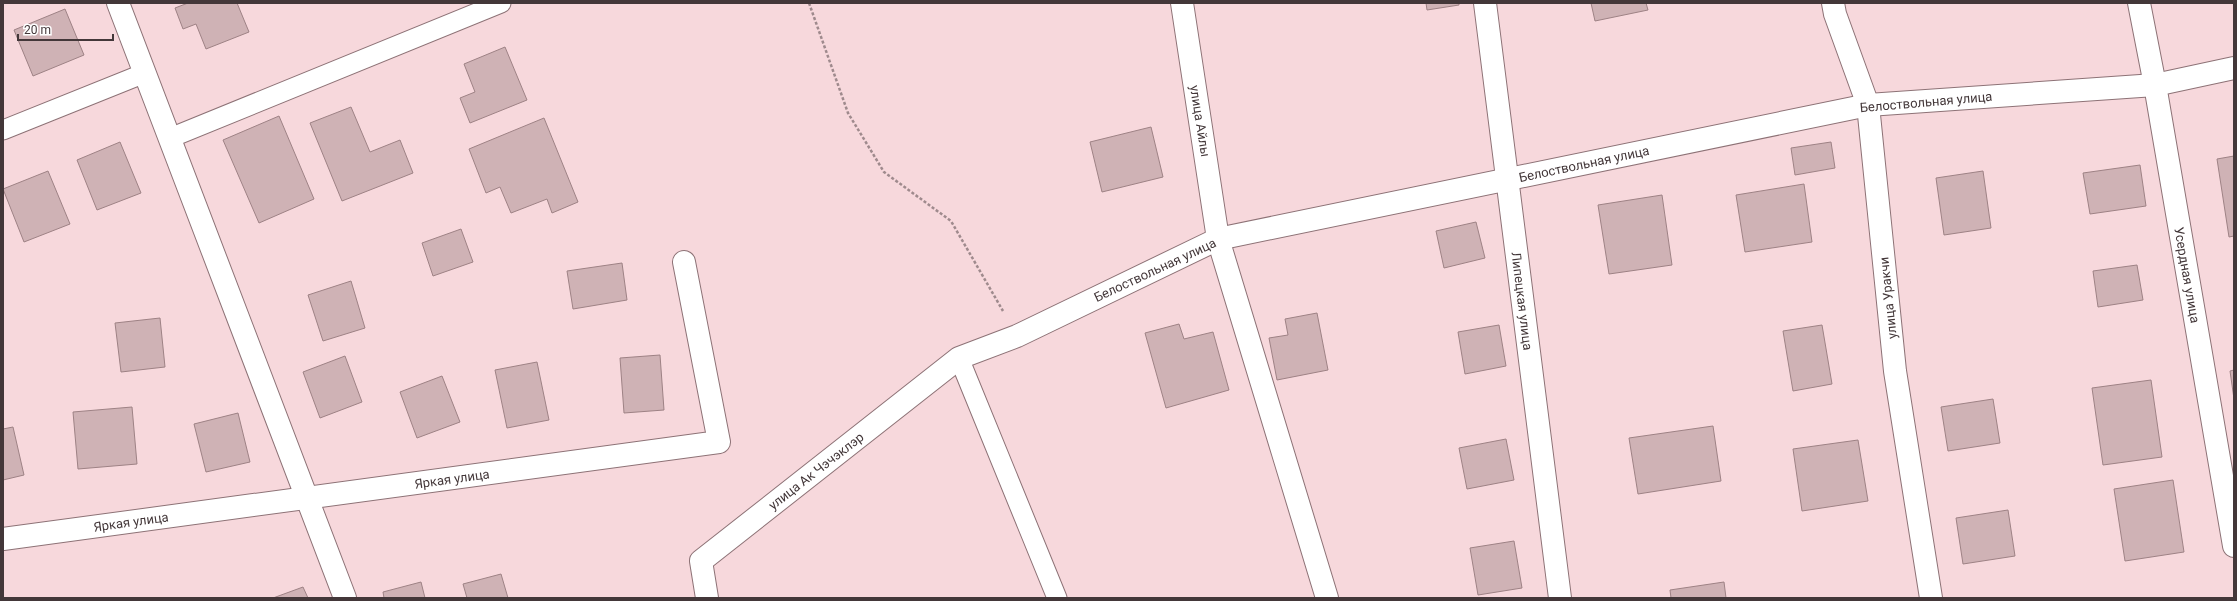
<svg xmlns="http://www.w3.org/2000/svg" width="2237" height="601" viewBox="0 0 2237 601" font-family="Roboto,sans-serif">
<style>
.building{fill:#cfb2b5;stroke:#9e8285}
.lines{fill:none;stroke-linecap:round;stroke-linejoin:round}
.lane-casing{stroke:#8d7276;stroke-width:21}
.street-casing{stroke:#8d7276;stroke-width:24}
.path{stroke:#9f8a8d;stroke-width:2.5;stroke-dasharray:3 2;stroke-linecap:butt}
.lane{stroke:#fff;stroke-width:19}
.street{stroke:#fff;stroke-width:22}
.labels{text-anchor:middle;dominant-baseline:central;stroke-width:3;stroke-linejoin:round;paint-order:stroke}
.street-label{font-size:13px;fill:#433739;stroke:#fff}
</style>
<rect width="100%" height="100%" fill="#f7d8dc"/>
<!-- building -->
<g class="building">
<path d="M188,3H237L249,32L206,49L196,24L183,29L175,8Z"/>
<path d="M1426,3H1459V5L1427,10Z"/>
<path d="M1591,3H1646L1648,10L1595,21Z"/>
<path d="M65,9L84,55L33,76L14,30Z"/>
<path d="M505,47L527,100L470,123L460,98L475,92L464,64Z"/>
<path d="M351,107L370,152L400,140L413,173L342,201L310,123Z"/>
<path d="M279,116L314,199L259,223L223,140Z"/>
<path d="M544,118L578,202L552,213L547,199L511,213L500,187L486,193L469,149Z"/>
<path d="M1151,127L1163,177L1102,192L1090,142Z"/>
<path d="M120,142L141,193L97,210L77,160Z"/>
<path d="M1831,142L1835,168L1795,175L1791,148Z"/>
<path d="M2234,156V236L2229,237L2217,159Z"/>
<path d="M2140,165L2146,206L2090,214L2083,173Z"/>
<path d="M48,171L70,224L24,242L3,189Z"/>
<path d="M1983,171L1991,228L1944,235L1936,178Z"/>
<path d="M1804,184L1812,242L1745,252L1736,195Z"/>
<path d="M1662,195L1672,265L1609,274L1598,205Z"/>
<path d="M1476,222L1485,258L1444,268L1436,231Z"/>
<path d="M461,229L473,262L433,276L422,243Z"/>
<path d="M622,263L627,300L573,309L567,271Z"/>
<path d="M2137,265L2143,300L2098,307L2093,271Z"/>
<path d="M351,281L365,328L323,341L308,295Z"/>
<path d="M1317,313L1328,370L1277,380L1269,338L1288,335L1285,319Z"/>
<path d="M160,318L165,367L121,372L115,323Z"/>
<path d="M1179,324L1184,339L1213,332L1229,390L1166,408L1145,333Z"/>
<path d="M1499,325L1506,366L1465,374L1458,332Z"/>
<path d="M1822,325L1832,384L1793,391L1783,331Z"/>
<path d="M660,355L664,410L624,413L620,358Z"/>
<path d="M345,356L362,402L320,418L303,372Z"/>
<path d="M537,362L549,420L507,428L495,370Z"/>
<path d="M2234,370V399L2230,371Z"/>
<path d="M442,376L460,422L417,438L400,392Z"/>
<path d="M2151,380L2162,457L2103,465L2092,388Z"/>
<path d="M1993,399L2000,443L1948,451L1941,407Z"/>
<path d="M132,407L137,464L78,469L73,412Z"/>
<path d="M238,413L250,462L206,472L194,424Z"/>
<path d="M1713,426L1721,481L1638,494L1629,438Z"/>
<path d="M13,427L24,475L3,480V429Z"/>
<path d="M1506,439L1514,480L1467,489L1459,448Z"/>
<path d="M1858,440L1868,501L1802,511L1793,449Z"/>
<path d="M2173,480L2184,552L2125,561L2114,489Z"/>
<path d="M2008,510L2015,556L1963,564L1956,518Z"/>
<path d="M1514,541L1522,588L1478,595L1470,548Z"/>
<path d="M501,574L508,598H467L463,584Z"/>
<path d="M421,582L425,598H384L383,592Z"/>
<path d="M1724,582L1726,598H1671L1670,590Z"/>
<path d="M303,587L308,598H273Z"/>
</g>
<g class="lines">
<defs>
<g id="lane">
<path d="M3,130L145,73"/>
<path d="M170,138L501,3"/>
<path d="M959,358L1057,598"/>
</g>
<g id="street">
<path d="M118,3L345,598"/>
<path d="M1182,3L1218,239L1327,598"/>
<path d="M1485,3L1560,598"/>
<path d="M1833,3L1835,14L1868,105L1895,371L1931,598"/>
<path d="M2139,3L2155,85L2234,546"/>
<path d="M3,539L719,442L684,262"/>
<path d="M707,598L701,561L959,358L1017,336L1218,239L1868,105L2155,85L2234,68"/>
</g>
</defs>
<!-- lane casing -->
<use href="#lane" class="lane-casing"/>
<!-- street casing -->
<use href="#street" class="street-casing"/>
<!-- path -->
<path class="path" d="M809,3L848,113L884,172L951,221L1003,311"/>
<!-- lane -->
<use href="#lane" class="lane"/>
<!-- street -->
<use href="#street" class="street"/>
</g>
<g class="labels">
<!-- street labels -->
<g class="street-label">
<text transform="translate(1926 102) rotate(-5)">Белоствольная улица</text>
<text transform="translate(1200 121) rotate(81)">улица Айлы</text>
<text transform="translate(1584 164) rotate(-12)">Белоствольная улица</text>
<text transform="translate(1155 270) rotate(-25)">Белоствольная улица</text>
<text transform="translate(2187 275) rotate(80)">Усердная улица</text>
<text transform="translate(1888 298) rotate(-96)">улица Уракчи</text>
<text transform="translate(1522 301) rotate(83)">Липецкая улица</text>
<text transform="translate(816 471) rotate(-38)">улица Ак Чэчэклэр</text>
<text transform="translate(452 479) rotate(-8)">Яркая улица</text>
<text transform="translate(131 522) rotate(-8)">Яркая улица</text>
</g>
</g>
<!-- border -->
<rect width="2237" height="601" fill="none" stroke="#433739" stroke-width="8"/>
<!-- scale -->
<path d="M18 34v6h95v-6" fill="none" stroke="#433739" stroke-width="2"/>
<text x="24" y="34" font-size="12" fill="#433739" stroke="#ffffff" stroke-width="3" paint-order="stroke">20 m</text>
</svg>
